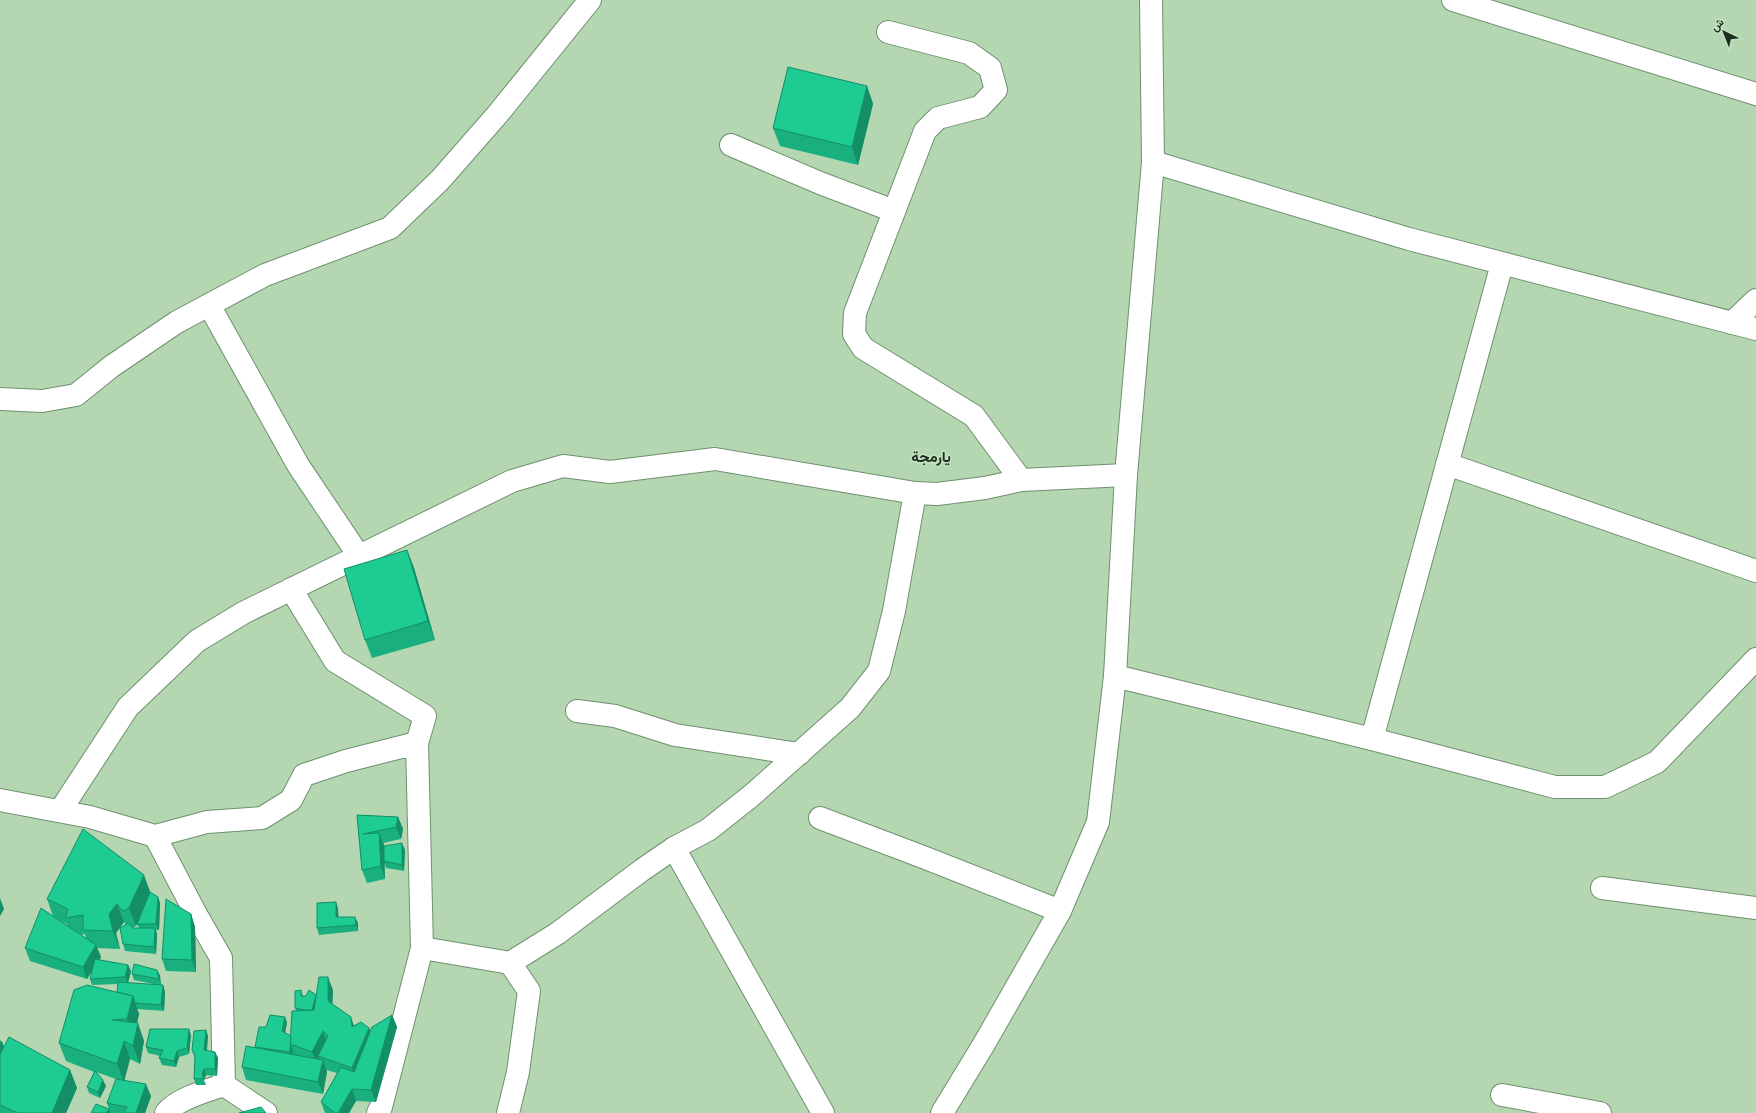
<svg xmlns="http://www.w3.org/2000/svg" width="1756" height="1113" viewBox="0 0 1756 1113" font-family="'PT Sans',Vazirmatn,sans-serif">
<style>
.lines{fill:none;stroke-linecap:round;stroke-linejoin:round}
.minor-casing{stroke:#6f906f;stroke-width:24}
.minor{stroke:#fff;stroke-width:22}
.wall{fill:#19af7e;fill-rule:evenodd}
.shaded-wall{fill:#148e67}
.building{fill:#1dcb93;stroke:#148e67}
.labels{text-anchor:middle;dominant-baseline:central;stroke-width:3;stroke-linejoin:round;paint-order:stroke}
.district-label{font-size:15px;font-weight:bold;fill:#1f2c1f;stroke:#c0e4bf}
</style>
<rect width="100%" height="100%" fill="#b4d7b2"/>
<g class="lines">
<defs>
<g id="minor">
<path d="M1453,0L1756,94"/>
<path d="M888,32L969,53L990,68L996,90L980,107L938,118L925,131L855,313L854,334L863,348L974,416L1021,480"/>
<path d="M731,145L820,183L894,211"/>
<path d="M1153,162L1409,239L1756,329"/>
<path d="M209,305L298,465L359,556"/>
<path d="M1732,323L1756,300"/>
<path d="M0,399L42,401L76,395L112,366L177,322L265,275L390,228L440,180L497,115L590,0"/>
<path d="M1447,464L1756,571"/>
<path d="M291,589L335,661L425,716L417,743"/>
<path d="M1115,676L1372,739L1555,787H1605L1657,762L1756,659"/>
<path d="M577,711L615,716L675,735L799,754"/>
<path d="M1372,739L1502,264"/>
<path d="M0,800L90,817L155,836L207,822L262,818L291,800L304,775L346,761L417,743L422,948L381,1107L378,1113"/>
<path d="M60,811L128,707L197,641L243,613L512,481L563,466L610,472L715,459L915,493L937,494L985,488L1021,480L1126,475"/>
<path d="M820,818L923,857L1060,911"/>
<path d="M155,836L197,916L221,958L224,1085"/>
<path d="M674,848L823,1113"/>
<path d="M1602,888L1756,908"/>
<path d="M422,948L510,963L558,933L642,870L674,848L708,830L751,796L850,708L879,671L894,611L915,493"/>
<path d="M1502,1095L1600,1113"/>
<path d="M166,1113C176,1099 208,1090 224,1085L266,1113"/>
<path d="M508,1113L518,1072L529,991L510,963"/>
<path d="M942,1113L984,1044L1060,911L1098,822L1115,676L1126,475L1153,162L1151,0"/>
</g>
</defs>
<!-- minor casing -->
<use href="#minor" class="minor-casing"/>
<!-- minor -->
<use href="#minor" class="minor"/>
</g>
<!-- wall -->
<g class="wall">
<path d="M867,86L873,104L858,165L780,146L773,128Z"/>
<path d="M407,550L414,568L435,640L372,658L365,640Z"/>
<path d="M357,815L398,817L403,829L401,839L383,843L384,845V855L405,850L404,871L386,868L384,863L385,879L367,883L362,870Z"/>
<path d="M150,892L158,897L160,903L159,930H156L157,934L156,954L125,951L123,944L126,924L124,922L116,933L120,949L97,948L101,957L99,960L128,965L131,971L128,983L158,985L134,980L132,974L157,970L160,976L161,985H163L165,992L164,1011L137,1009L139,1014L137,1023L144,1041L140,1064L130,1059L124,1080L151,1096L145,1113H91L109,1109L107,1103L116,1079L96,1072L106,1086L100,1098L89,1093L87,1087L94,1072L66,1061L59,1043L117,992L118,984L92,985L90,979L92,971L87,979L30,961L25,948L53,916L47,899ZM58,920L67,924L68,926ZM139,920L137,924L139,928H132L136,926ZM85,934L86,938L81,935Z"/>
<path d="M338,908V917L358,923V931L319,935L317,928Z"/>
<path d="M191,914L195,927L196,972L166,971L162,959Z"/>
<path d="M301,990L303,996H316L333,990L332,1004L354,1026L369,1028L370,1031L392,1015L397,1027L376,1102L356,1101L349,1113H325L321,1102L337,1073L326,1070L327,1072L323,1094L246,1080L242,1067L255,1047L266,1027L285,1017L287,1023L285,1033L291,1036L296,1011L295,1008Z"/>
<path d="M206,1030L208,1036L207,1051L215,1052L218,1058L217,1076L206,1075L204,1080L206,1085H196L194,1079L195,1058L192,1050Z"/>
<path d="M191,1035L189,1054L179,1057L176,1067L162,1065L159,1058L160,1056L148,1053L146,1047Z"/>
<path d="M0,1041L2,1042L4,1047L70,1070L77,1088L66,1113H0Z"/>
</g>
<!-- shaded-wall -->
<g class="shaded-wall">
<path d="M867,86L873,104L858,165L852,147Z"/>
<path d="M407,550L414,568L435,640L428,621Z"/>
<path d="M398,817L403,829L401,839L396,827Z"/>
<path d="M379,833L384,845L385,879L381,866Z"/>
<path d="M402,843L405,850L404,871L402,865Z"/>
<path d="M144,875L151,894L136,926L129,908Z"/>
<path d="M158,897L160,903L159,930L156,924Z"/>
<path d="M0,898L4,909L0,916Z"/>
<path d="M336,902L338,908L339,923L336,917Z"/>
<path d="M117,904L124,922L116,933L120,949L113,931L109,914Z"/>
<path d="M191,914L195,927L196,972L192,960Z"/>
<path d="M355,917L358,923V931L356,925Z"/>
<path d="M155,928L157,934L156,954L154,947Z"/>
<path d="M96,945L101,957L87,979L83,967Z"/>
<path d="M128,965L131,971L128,983L125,977Z"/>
<path d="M157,970L160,976L161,986L159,979Z"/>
<path d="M328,977L333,990L332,1013L328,1001Z"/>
<path d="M163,985L165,992L164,1011L161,1005Z"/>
<path d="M316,995L314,1018L311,1012Z"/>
<path d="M133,996L139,1014L134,1037L127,1019Z"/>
<path d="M392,1015L397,1027L376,1102L371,1090Z"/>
<path d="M285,1017L287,1023L284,1037L282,1031Z"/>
<path d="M351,1017L355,1029L352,1027Z"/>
<path d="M138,1023L144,1041L140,1064L133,1046Z"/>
<path d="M369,1028L374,1040L357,1081L352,1068Z"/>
<path d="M189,1029L191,1035L189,1054L187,1048Z"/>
<path d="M206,1030L208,1036L206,1056L204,1050Z"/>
<path d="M323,1031L327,1044L318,1056L319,1059L317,1064L312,1052Z"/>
<path d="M124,1041L130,1059L124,1082L117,1064Z"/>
<path d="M2,1042L7,1055L0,1067V1046Z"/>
<path d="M291,1045L293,1051L292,1058L290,1052Z"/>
<path d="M177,1051L179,1057L176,1067L174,1061Z"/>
<path d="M215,1052L218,1058L217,1076L215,1069Z"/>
<path d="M323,1060L327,1072L323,1094L318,1082Z"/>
<path d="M204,1069L206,1075L204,1080L202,1074Z"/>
<path d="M70,1070L77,1088L66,1113H52Z"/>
<path d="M103,1080L106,1086L100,1098L98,1092Z"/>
<path d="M146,1084L151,1096L145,1113H136Z"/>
<path d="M352,1089L356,1101L349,1113H338Z"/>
<path d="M109,1109L110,1113H106Z"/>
</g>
<!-- building -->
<g class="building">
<path d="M788,67L867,86L852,147L773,128Z"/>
<path d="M407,550L428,621L365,640L344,569Z"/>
<path d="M357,815L398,817L396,827L363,834L379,833L381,866L362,870Z"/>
<path d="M83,829L144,875L129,908L123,911L117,904L109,914L113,931L83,930V915L65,918L68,909L47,899Z"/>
<path d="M402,843V865L384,861V846Z"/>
<path d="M150,892L158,897L156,924H137Z"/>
<path d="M166,899L191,914L192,960L162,959Z"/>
<path d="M336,902V917H355L356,925L317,928V903Z"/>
<path d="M41,908L96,945L83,967L25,948Z"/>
<path d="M128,923L133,928H155L154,947L123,944L120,928Z"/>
<path d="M95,959L128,965L125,977L90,979Z"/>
<path d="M134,964L157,970L159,979L132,974Z"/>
<path d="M319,977H328V1001L351,1017L352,1027L361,1022L369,1028L352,1068L318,1056L328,1036L323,1031L312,1052L290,1044L292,1011L314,1010Z"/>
<path d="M118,982L163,985L161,1005L135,1003L133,996L117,992Z"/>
<path d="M87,985L133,996L127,1019L112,1020L138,1023L133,1046L124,1041L117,1064L59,1043L74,990Z"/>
<path d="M301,990V996H306L309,990L316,995L312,1010H304L295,1008V991Z"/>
<path d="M270,1015L285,1017L282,1031L291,1036L290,1052L255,1047L259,1027H266Z"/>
<path d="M392,1015L371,1090L352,1089L338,1113H335L321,1102L341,1067L354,1072L372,1027Z"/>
<path d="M150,1029H189L187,1048L177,1051L174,1061L159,1058L163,1050L146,1047Z"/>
<path d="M206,1030L204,1050L215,1052V1069H204L202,1074L204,1078L194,1079L195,1056L192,1050L194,1031Z"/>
<path d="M9,1037L70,1070L52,1113H18L0,1105V1054Z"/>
<path d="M0,1041L2,1042L0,1046Z"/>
<path d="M246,1046L323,1060L318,1082L242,1067Z"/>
<path d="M95,1071L103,1080L98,1092L87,1087Z"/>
<path d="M116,1079L146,1084L136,1113H124L127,1107L107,1103Z"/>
<path d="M96,1104L109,1109L106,1113H91Z"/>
<path d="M261,1107L266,1113H239Z"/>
</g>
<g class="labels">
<!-- district labels -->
<g class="district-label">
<text x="931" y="456">يارمجة</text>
</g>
</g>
<!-- north arrow -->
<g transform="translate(1724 32) rotate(317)" stroke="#c0e4bf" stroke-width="3" paint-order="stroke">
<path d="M0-3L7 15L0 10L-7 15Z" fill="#1f2c1f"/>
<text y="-6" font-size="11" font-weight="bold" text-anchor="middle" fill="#1f2c1f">ش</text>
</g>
</svg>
